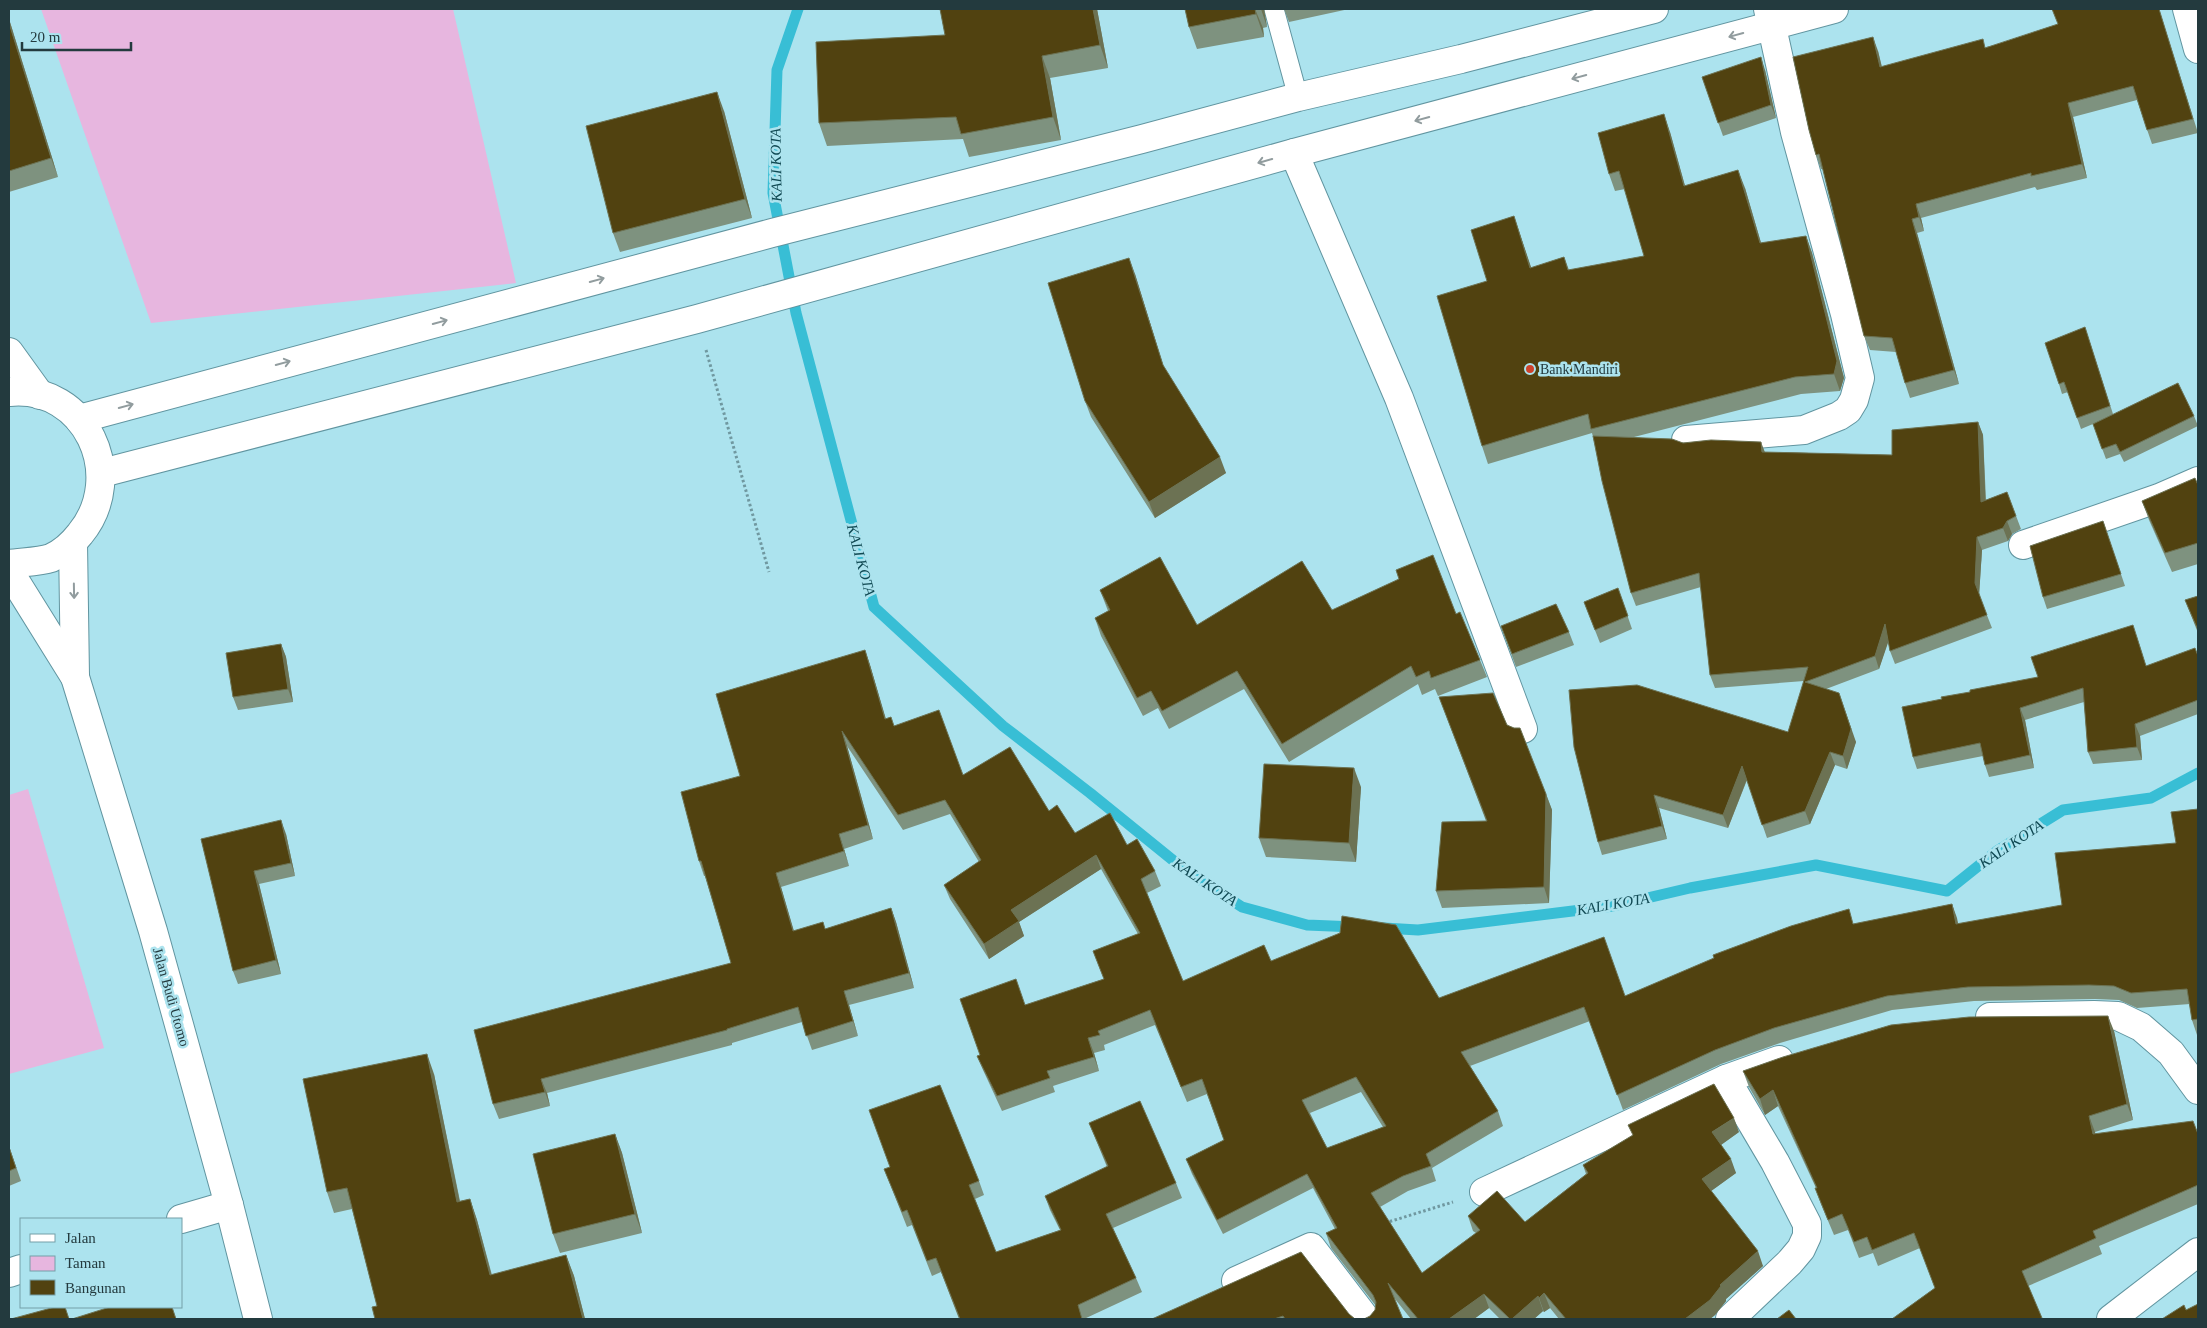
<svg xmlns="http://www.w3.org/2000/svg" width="2207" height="1328" viewBox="0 0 2207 1328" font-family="Georgia,serif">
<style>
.green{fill:#e7b6df}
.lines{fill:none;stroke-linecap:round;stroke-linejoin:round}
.stream{stroke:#38bed5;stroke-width:11}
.service-casing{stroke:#6195a0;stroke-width:21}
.minor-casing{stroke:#6195a0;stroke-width:30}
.tertiary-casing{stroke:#6195a0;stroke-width:30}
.path{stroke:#7098a0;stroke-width:3;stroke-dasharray:2.5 2.5;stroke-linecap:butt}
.service{stroke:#fff;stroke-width:19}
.minor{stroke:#fff;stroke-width:28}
.tertiary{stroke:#fff;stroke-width:28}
.wall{fill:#7e927f;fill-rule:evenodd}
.shaded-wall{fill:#6c7253}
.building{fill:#514210;stroke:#6c7253;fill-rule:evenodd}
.oneway{stroke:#919c9e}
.poi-dot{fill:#ce422c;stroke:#ace3ee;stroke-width:2}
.labels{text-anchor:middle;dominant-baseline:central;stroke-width:5;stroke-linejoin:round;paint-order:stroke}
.poi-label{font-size:14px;fill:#233a3e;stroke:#ace3ee;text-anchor:start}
.street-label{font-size:14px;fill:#233a3e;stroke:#ace3ee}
.water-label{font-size:15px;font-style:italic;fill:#104953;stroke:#ace3ee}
</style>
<rect width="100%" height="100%" fill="#ace3ee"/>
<!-- green -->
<g class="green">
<path d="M41,9H453L516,283L151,323Z"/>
<path d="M28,789L104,1048L9,1074V795Z"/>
</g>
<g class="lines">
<!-- stream -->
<g class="stream">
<path d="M798,9L777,70L773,193L796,313L874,607L1003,726L1090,793L1185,870L1242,907L1307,925L1355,927"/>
<path d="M1384,928L1418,930L1613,906L1690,888L1816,865L1947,891L1997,851L2063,810L2151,798L2198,773"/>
</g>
<defs>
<path id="service" d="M1274,9L1298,97"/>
<g id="minor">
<path d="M2187,9L2198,49"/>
<path d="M1294,153L1399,398L1523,729"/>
<path d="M1686,440L1804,430L1839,416L1848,410L1854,400L1860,378L1845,314L1795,132L1768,9"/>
<path d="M2023,545L2159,498L2198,481"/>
<path d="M1990,1017L2094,1015L2118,1016L2141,1027L2171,1053L2198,1090"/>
<path d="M1726,1079L1775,1162L1807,1224V1236L1801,1249L1790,1262L1730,1319"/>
<path d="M1484,1192L1726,1079L1779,1060"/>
<path d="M181,1219L229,1205"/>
<path d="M9,1273L21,1269"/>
<path d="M1236,1281L1311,1247L1366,1319"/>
<path d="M2111,1319L2198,1252"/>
</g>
<g id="tertiary">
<path d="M9,352L40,395"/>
<path d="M9,392C86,384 128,476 80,534C73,543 62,553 51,558C39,562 22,562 9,564"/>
<path d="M79,419L772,233L1142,139L1298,97L1461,59L1654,9"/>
<path d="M102,473L697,319L1294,153L1834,9"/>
<path d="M73,543L75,677"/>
<path d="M9,571L75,677L153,931L229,1205L258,1319"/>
</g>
</defs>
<!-- service casing -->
<use href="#service" class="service-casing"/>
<!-- minor casing -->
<use href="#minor" class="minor-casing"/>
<!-- tertiary casing -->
<use href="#tertiary" class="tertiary-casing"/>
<!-- path -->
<g class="path">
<path d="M706,350L769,572"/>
<path d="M1385,1223L1453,1202"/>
</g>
<!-- service -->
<use href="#service" class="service"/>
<!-- minor -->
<use href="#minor" class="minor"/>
<!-- tertiary -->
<use href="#tertiary" class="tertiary"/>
</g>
<!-- wall -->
<g class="wall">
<path d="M940,9H1099H1097L1108,68L1050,78L1061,140L969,157L963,139L827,146L819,123L945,35Z"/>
<path d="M1185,9H1264L1267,27L1263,28L1264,37L1197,49L1189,27Z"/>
<path d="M1284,9H1349L1289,22Z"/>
<path d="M2159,9L2198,133L2152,144L2137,100L2073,117L2087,178L2037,190L2035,187L1921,218L1924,231L1917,233L1959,384L1910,398L1905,383L1896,352L1870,350L1864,336L1823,169H1821L1816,155L1878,51L1882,67L1986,47Z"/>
<path d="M9,19L58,177L9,192Z"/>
<path d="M1765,70L1776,118L1723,136L1702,77Z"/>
<path d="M724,111L752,218L620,252L613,233Z"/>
<path d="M1670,132L1685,186L1745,188L1761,243L1806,236L1812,253L1844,378L1840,391L1801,394L1634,437L1765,452L1892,455L1978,422L1983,435L1986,500L2007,492L2021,529L2012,534L2008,541L1982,550L1979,595L1992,628L1895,664L1890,651L1888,641L1879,669L1826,689L1856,742L1847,769L1835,765L1810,824L1767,838L1747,780L1728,828L1659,808L1667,839L1602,855L1598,842L1574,747L1788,732L1804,681L1715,688L1710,675L1701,587L1636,606L1631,593L1592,433L1488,464L1482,446L1487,281L1514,216L1531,268L1564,257L1569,270L1644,256L1625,189L1615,191L1609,174Z"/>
<path d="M1135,274L1164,368L1226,473L1155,518L1091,417L1085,401Z"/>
<path d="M2085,327L2113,414L2194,416L2198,426L2124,462L2120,454L2106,459L2093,424L2081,429L2068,392L2062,394L2059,384Z"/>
<path d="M2198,485V564L2172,572L2149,520L2142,501Z"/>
<path d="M2103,521L2125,586L2047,609L2043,597Z"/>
<path d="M1618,588L1632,629L1600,643L1584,602Z"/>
<path d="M1100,590L1197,625L1332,610L1456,614L1480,660L1487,677L1438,696L1435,689L1422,695L1418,684L1289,762L1244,689L1169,729L1158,708L1143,716L1101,636L1095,618L1108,611Z"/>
<path d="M2198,596V633L2185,600Z"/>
<path d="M1501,626L1569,632L1574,645L1516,667Z"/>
<path d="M2137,637L2146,666L2198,656V714L2140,736L2142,760L2093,764L2088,752L2084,702L2025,720L2034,768L1989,777L1985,765L1983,756L1917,769L1913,757L1942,699L2038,677Z"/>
<path d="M281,644L286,657L293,702L238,710L233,697Z"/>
<path d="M865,650L870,665L886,719L894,726L963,775L1049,811L1075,833L1127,845L1155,871L1161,886L1147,893L1183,981L1271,961L1439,998L1625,996L1854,924L1952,904L1958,924L2062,905L2176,843L2198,809V1035H2197L2192,1020L2190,1004L2137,1008L2119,1000L2095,999L1974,1001L1892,1010L1780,1043L1721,1064L1623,1110L1590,1021L1470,1066L1498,1111L1503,1126L1432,1168L1436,1181L1408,1191L1380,1207L1422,1273L1476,1233L1473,1231L1468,1216L1525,1222L1586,1174L1583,1165L1739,1132L1721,1145L1736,1173L1711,1191L1763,1266L1726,1299V1301L1715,1315L1710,1319H1559L1550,1308L1544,1312L1543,1311L1534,1319H1500L1489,1308L1474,1319H1411L1395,1299L1370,1316L1375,1310L1376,1306L1331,1248L1326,1233L1335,1229L1313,1188L1223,1234L1192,1174L1186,1159L1224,1140L1207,1094L1187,1102L1155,1025L1104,1045L1105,1050L1094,1053L1099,1071L1053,1086L1055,1092L1002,1111L983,1070L977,1056L980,1055L1025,1005L1104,979L1093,951L1138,934L1101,869L1019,922L1024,936L989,959L950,899L944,885L979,862L950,814L903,830L847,746L873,839L844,849L849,866L781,887L794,931L823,922L825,929L891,908L896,922L914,988L849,1005L858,1036L812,1050L802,1022L732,1043V1045L547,1093L550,1106L499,1119L493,1104L731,963L705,876H704L699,861L740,776ZM1361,1092L1383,1127L1327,1148L1310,1113Z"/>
<path d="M1439,697L1514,728L1546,794L1552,810L1549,903L1442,908L1436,891L1486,821Z"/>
<path d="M1361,787L1356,862L1266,857L1259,838Z"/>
<path d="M286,834L295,876L259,884L281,974L238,984L233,971L201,839Z"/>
<path d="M2114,1031L2133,1120L2095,1132V1134H2198V1204L2099,1246L2102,1254L2028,1286L2042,1319H1892L1935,1288L1920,1248L1878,1266L1873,1253L1859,1258L1848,1230L1834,1235L1821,1204L1815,1188H1816L1778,1106L1765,1115L1749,1087L1743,1071Z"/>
<path d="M434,1074L460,1201L470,1199L477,1220L492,1275L566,1255L574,1276L585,1319H375L377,1306L352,1209L334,1213L327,1192Z"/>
<path d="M1089,1123L1176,1183L1182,1198L1113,1228L1136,1278L1142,1292L1084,1319H959L941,1272L932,1276L912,1225L907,1227L884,1169L979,1181L984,1195L975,1199L996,1252L1060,1230L1050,1210L1045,1196L1107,1167Z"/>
<path d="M615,1134L622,1153L642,1233L560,1253L553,1234Z"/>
<path d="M9,1146L21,1181L9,1186Z"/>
<path d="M1349,1314L1355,1319H1359H1152Z"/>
</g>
<!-- shaded-wall -->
<g class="shaded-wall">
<path d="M1093,9H1097L1108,68L1100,45Z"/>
<path d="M1255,9L1263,28L1264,37L1256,14Z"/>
<path d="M1261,9H1264L1267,27Z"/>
<path d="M9,19L58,177L51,158L9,23Z"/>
<path d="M1873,37L1878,51L1885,81L1880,67Z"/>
<path d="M1042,56L1050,78L1061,140L1053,117Z"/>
<path d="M1761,57L1765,70L1776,118L1771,105Z"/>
<path d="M717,92L724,111L752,218L745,199Z"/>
<path d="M2068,103L2073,117L2087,178L2082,164Z"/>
<path d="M1664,114L1670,132L1690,204L1684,186Z"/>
<path d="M1738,170L1745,188L1766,260L1760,243Z"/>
<path d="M1916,204L1921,218L1924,231L1919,217Z"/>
<path d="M1514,216L1537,285L1530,268Z"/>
<path d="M1912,219L1917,233L1959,384L1954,370Z"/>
<path d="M1806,236L1812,253L1844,378L1840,391L1834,374Z"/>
<path d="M1129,258L1135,274L1168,381L1163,365Z"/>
<path d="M1978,422L1983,435L1986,515L1981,502Z"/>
<path d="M1761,442L1766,455L1762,452Z"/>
<path d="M1220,457L1226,473L1155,518L1149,502Z"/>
<path d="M2007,521L2012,534L2008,541L2003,528Z"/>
<path d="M1977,537L1982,550L1979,596L1975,583Z"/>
<path d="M1885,624L1890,637L1879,669L1875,656Z"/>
<path d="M281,644L286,657L293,702L288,689Z"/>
<path d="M865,650L870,665L890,734L885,719Z"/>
<path d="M1839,693L1856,742L1847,769L1843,756Z"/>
<path d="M2020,708L2025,720L2034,768L2030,755Z"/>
<path d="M2135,724L2140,736L2142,760L2137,747Z"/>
<path d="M842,731L847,746L873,839L868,825Z"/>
<path d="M1830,752L1835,765L1810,824L1805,811Z"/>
<path d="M1742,766L1747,779L1728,828L1723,815Z"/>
<path d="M1354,768L1361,787L1356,862L1349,843Z"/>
<path d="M1546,794L1552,810L1549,903L1544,887Z"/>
<path d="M1654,795L1659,808L1667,839L1662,826Z"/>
<path d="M281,820L286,834L295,876L291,863Z"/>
<path d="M839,834L844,849L849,866L844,851Z"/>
<path d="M1096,855L1101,869L1019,922L1024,936L989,959L984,944L1011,910Z"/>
<path d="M254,871L259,884L281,974L276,960Z"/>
<path d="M776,873L781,887L798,946L793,931Z"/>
<path d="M1952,904L1957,918L1961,939L1956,924Z"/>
<path d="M891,908L896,922L914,988L909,973Z"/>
<path d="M844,991L849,1005L858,1036L853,1021Z"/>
<path d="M2108,1016L2114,1031L2133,1120L2127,1104Z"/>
<path d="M1088,1038L1094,1053L1099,1071L1094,1057Z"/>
<path d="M427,1054L434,1074L464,1223L457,1202Z"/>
<path d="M541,1079L547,1093L550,1106L545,1092Z"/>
<path d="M1773,1090L1778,1106L1765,1115L1760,1099Z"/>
<path d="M2089,1116L2095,1132L2099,1150L2093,1134Z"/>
<path d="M1734,1118L1739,1132L1718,1147L1712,1132Z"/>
<path d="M615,1134L622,1153L642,1233L635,1214Z"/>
<path d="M1731,1159L1736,1173L1707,1194L1702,1179Z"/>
<path d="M470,1199L477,1220L497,1296L490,1275Z"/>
<path d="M1758,1251L1763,1266L1726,1299V1301L1715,1315L1710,1319H1685L1720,1285Z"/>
<path d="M566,1255L574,1276L585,1319H583Z"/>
<path d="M1544,1293L1550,1308L1544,1312L1539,1298Z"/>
<path d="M1484,1294L1489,1308L1474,1319H1449Z"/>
<path d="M1538,1296L1543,1311L1534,1319H1512Z"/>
</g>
<!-- building -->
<g class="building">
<path d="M940,9H1093L1100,45L1042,56L1053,117L961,134L956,117L819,123L816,42L945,35Z"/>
<path d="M1185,9H1255L1256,14L1189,27Z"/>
<path d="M2052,9H2159L2193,119L2147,130L2133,86L2068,103L2082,164L2031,176V173L1916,204L1919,217L1912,219L1954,370L1905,383L1892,338L1864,336L1819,154L1816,155L1809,130L1793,57L1873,37L1880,67L1983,39L1985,48L2058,24Z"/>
<path d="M9,23L51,158L9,171Z"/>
<path d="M1761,57L1771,105L1718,123L1702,77Z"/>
<path d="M717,92L745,199L613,233L586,126Z"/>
<path d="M1664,114L1684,186L1738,170L1760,243L1806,236L1837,361L1834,374L1795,377L1591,429L1588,414L1482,446L1437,296L1487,281L1471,230L1514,216L1530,268L1564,257L1568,270L1644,256L1619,171L1609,174L1598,133Z"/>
<path d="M1129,258L1163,365L1220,457L1149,502L1085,401L1048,283Z"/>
<path d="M2085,327L2110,406L2077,418L2064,382L2059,384L2045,343Z"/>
<path d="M2178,383L2194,416L2120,452L2116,444L2102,449L2093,424Z"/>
<path d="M1978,422L1981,502L2007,492L2016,516L2007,521L2003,528L1977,537L1975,583L1987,615L1890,651L1885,624L1875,656L1805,682L1839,693L1851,729L1843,756L1830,752L1805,811L1762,825L1742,766L1723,815L1654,795L1662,826L1598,842L1574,747L1569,690L1637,685L1788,732L1808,667L1710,675L1699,573L1631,593L1602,481L1593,436L1672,439L1683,443L1711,440L1761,442L1762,452L1892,455V430Z"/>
<path d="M2195,478L2198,485V543L2165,553L2142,501Z"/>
<path d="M2103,521L2121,574L2043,597L2030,546Z"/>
<path d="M1433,555L1456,614L1460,612L1480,660L1431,678L1429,671L1416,677L1411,666L1282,744L1237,671L1162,711L1151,691L1137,698L1095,618L1110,610L1100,590L1160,557L1197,625L1302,561L1332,610L1399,579L1396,570Z"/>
<path d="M1618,588L1628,616L1595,630L1584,602Z"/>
<path d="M2198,596V630L2185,600Z"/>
<path d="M1556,604L1569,632L1512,654L1501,626Z"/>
<path d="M2133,625L2146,666L2195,648L2198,656V700L2135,724L2137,747L2088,752L2083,688L2020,708L2030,755L1985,765L1980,743L1913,757L1902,707L1942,699L1941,697L1970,692V690L2038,677L2031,657Z"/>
<path d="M281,644L288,689L233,697L226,653Z"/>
<path d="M865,650L885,719L891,717L894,726L939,710L963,775L1010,747L1049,811L1057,805L1075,833L1110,813L1127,845L1137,839L1155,871L1141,879L1183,981L1264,945L1271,961L1340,933L1342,916L1396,925L1439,998L1604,937L1625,996L1714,958L1713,955L1791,926L1849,909L1853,924L1952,904L1956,924L2062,905L2055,853L2176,843L2171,812L2198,809V1019L2192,1020L2187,989L2131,993L2114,986L2089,985L1968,987L1887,996L1774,1028L1715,1050L1617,1095L1584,1007L1461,1052L1498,1111L1426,1154L1431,1166L1403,1176L1371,1193L1422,1273L1480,1230L1468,1216L1497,1191L1525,1222L1588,1173L1583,1165L1633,1135L1628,1125L1714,1084L1734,1118L1712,1132L1731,1159L1702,1179L1758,1251L1720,1285L1721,1286L1710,1300L1685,1319H1566L1544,1293L1539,1298L1538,1296L1512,1319H1510L1484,1294L1449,1319H1418L1388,1283L1403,1319H1364L1370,1316L1375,1310L1376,1302L1373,1295L1326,1233L1337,1228L1307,1174L1217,1220L1186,1159L1224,1140L1202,1079L1181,1087L1150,1010L1098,1031L1100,1035L1088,1038L1094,1057L1047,1071L1050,1078L997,1096L977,1056L980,1055L960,999L1016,979L1025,1005L1104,979L1093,951L1140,933L1096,855L1011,910L1019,921L984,944L944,885L981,860L945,800L898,815L842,731L868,825L839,834L844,851L776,873L793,931L823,922L825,929L891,908L909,973L844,991L853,1021L806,1036L798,1007L727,1029V1030L541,1079L545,1092L493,1104L474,1030L731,963L701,861H699L681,792L740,776L716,694ZM1356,1077L1386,1126L1327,1148L1302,1100Z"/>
<path d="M1493,693L1507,725L1514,728H1520L1546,794L1544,887L1436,891L1442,822L1487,821L1439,697Z"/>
<path d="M1264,764L1354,768L1349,843L1259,838Z"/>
<path d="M281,820L291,863L254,871L276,960L233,971L201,839Z"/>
<path d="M2108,1016L2127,1104L2089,1116L2093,1134L2193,1121L2198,1134V1185L2093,1231L2096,1238L2022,1271L2042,1318L2038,1319H1892L1935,1288L1914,1233L1872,1250L1867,1237L1854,1242L1842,1214L1828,1220L1815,1188H1817L1773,1090L1760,1099L1743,1071L1783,1057L1891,1025L1969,1017Z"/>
<path d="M427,1054L457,1202L470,1199L490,1275L566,1255L583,1319H375L372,1307L377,1306L347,1188L327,1192L303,1079Z"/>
<path d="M940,1085L979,1181L969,1185L996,1252L1061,1230L1045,1196L1108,1166L1089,1123L1140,1101L1176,1183L1106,1214L1136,1278L1078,1305L1082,1319H960L936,1258L927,1261L907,1210L902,1212L884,1169L890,1167L869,1110Z"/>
<path d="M615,1134L635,1214L553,1234L533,1154Z"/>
<path d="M9,1147L16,1168L9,1171Z"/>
<path d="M1301,1252L1349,1314L1355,1319H1359H1285L1283,1316L1274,1319H1152Z"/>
<path d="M2198,1304V1319H2162L2184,1305L2186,1310Z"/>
<path d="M55,1307H65L69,1319H11Z"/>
<path d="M110,1307H172L176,1319H72Z"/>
<path d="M1789,1310L1796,1319H1777Z"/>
</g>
<!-- one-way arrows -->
<defs><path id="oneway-shaft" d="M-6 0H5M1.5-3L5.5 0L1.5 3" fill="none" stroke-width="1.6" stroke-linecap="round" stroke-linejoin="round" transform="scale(1.25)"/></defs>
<g class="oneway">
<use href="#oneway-shaft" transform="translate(1736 35) rotate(165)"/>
<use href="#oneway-shaft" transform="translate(1579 77) rotate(165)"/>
<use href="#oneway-shaft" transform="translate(1422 119) rotate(165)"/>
<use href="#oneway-shaft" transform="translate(1265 161) rotate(164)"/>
<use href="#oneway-shaft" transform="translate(597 280) rotate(-15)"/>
<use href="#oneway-shaft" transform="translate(440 322) rotate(-15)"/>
<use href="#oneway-shaft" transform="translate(283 363) rotate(-15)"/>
<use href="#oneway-shaft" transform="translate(126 406) rotate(-15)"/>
<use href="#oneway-shaft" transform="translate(74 591) rotate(89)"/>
</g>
<!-- markers -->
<circle class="poi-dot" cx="1530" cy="369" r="5"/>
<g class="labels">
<!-- poi labels -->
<g class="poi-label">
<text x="1540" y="369">Bank Mandiri</text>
</g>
<!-- street labels -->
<g class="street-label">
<text transform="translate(171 997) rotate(74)">Jalan Budi Utomo</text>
</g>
<!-- water labels -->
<g class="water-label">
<text transform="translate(776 165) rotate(-91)">KALI KOTA</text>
<text transform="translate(861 560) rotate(75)">KALI KOTA</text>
<text transform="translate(2011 844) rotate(-34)">KALI KOTA</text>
<text transform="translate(1205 882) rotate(34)">KALI KOTA</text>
<text transform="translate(1613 904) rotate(-10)">KALI KOTA</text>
</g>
</g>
<!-- border -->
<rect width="2207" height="1328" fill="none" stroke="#233a3e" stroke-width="20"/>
<!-- legend -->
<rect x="20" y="1218" width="162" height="90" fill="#ace3ee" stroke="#759fa8"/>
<rect x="30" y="1234" width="25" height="8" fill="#ffffff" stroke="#759fa8"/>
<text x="65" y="1243" font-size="15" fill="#233a3e">Jalan</text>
<rect x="30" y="1256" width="25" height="15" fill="#e7b6df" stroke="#759fa8"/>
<text x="65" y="1268" font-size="15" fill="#233a3e">Taman</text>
<rect x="30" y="1280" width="25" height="15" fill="#514210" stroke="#759fa8"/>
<text x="65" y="1293" font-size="15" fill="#233a3e">Bangunan</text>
<!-- scale -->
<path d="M22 42v8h109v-8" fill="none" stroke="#233a3e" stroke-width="2.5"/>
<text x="30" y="42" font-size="15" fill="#233a3e" stroke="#ace3ee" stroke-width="4" paint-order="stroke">20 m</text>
</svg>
